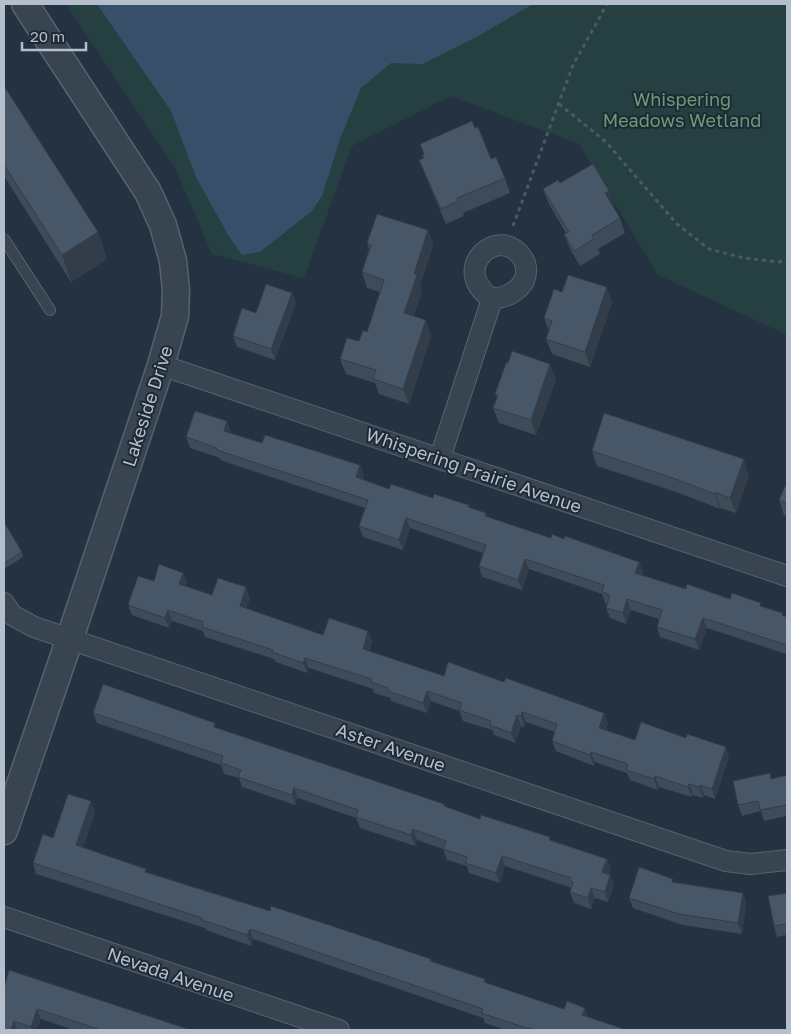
<svg xmlns="http://www.w3.org/2000/svg" width="791" height="1034" viewBox="0 0 791 1034" font-family="'Golos Text',sans-serif">
<style>
.green{fill:#264042}
.water{fill:#384f69}
.lines{fill:none;stroke-linecap:round;stroke-linejoin:round}
.service-casing{stroke:#57626e;stroke-width:12}
.minor-casing{stroke:#57626e;stroke-width:22}
.tertiary-casing{stroke:#57626e;stroke-width:29}
.path{stroke:#455d5f;stroke-width:3;stroke-dasharray:4 4;stroke-linecap:butt}
.service{stroke:#394451;stroke-width:10}
.minor{stroke:#394451;stroke-width:20}
.tertiary{stroke:#394451;stroke-width:26}
.wall{fill:#3e4b59}
.shaded-wall{fill:#323d49}
.building{fill:#485768;stroke:#323d49}
.labels{text-anchor:middle;dominant-baseline:central;stroke-width:4;stroke-linejoin:round;paint-order:stroke}
.park-label{font-size:18px;fill:#6b9d75;stroke:#1d2936}
.street-label{font-size:18px;fill:#b5bfcb;stroke:#1d2936}
</style>
<rect width="100%" height="100%" fill="#243241"/>
<!-- green -->
<path class="green" d="M66,4H787V335L658,275L579,144L451,96L352,146L304,278L212,254L175,168Z"/>
<!-- water -->
<path class="water" d="M97,4H533L478,36L423,64L391,63L361,88L340,139L322,196L312,211L260,252L242,255L228,235L196,177L171,111Z"/>
<g class="lines">
<defs>
<path id="service" d="M4,239L50,310"/>
<g id="minor">
<path d="M161,365L787,576"/>
<path d="M440,458L492,299C506,297 517,293 524,281C527,274 527,265 523,259C501,222 447,268 492,299"/>
<path d="M4,603L12,615L34,627L726,861L751,864L787,860"/>
<path d="M4,917L339,1030"/>
</g>
<path id="tertiary" d="M4,831L70,638L161,365L175,316L176,290L173,261L163,225L148,192L25,4"/>
</defs>
<!-- service casing -->
<use href="#service" class="service-casing"/>
<!-- minor casing -->
<use href="#minor" class="minor-casing"/>
<!-- tertiary casing -->
<use href="#tertiary" class="tertiary-casing"/>
<!-- path -->
<g class="path">
<path d="M559,104L605,141L677,224L709,249L744,258L779,262L787,259"/>
<path d="M513,226L573,65L607,4"/>
</g>
<!-- service -->
<use href="#service" class="service"/>
<!-- minor -->
<use href="#minor" class="minor"/>
<!-- tertiary -->
<use href="#tertiary" class="tertiary"/>
</g>
<!-- wall -->
<g class="wall">
<path d="M4,86L98,232L107,259L71,282L4,176Z"/>
<path d="M475,128L491,159L505,178L510,193L463,213L464,216L446,224L425,175L419,160L424,158V154L420,144Z"/>
<path d="M560,183L609,191L614,206L613,207L620,218L625,233L598,249L600,254L580,266L570,249L564,234L566,233L549,204L543,189Z"/>
<path d="M428,230L433,245L420,285L422,290L414,316L431,336L409,404L379,394L375,383L346,374L340,359L359,341L367,332L380,292L367,288L362,272L369,249L367,243Z"/>
<path d="M562,292L612,303L590,367L552,354L546,339L549,331L544,318Z"/>
<path d="M292,293L296,303L275,360L237,347L233,336L256,313Z"/>
<path d="M508,363L556,379L536,435L499,423L493,408L497,398L495,394Z"/>
<path d="M231,432L230,433L262,443L360,465L364,475L363,479L389,489L469,505V507L486,513L487,517L551,538L639,562L643,572L642,575L686,589L763,607L787,617V657L786,654L707,628L699,650L660,637L657,627L659,619L631,610L626,624L610,618L606,608L608,603H605L602,594L529,569L522,590L482,577L479,566L483,553L410,528L403,550L363,537L359,526L365,508L220,460V458L190,448L186,437Z"/>
<path d="M592,451L749,475L736,513L721,508L720,509L679,493L597,466Z"/>
<path d="M787,482V516L784,515L779,500Z"/>
<path d="M4,522L22,552L23,557L4,569Z"/>
<path d="M183,573L187,583L186,586L212,595L250,598L246,609L323,635L368,631L372,642L369,651L444,676L608,723L606,730L635,740L729,757L715,799L704,795L703,798L693,795L692,797L659,787L658,790L630,780L627,773L595,762L594,766L556,751L552,741L555,732L526,722L524,727L521,726L515,743L494,735L492,730L463,721L459,711L431,701L427,713L391,701L390,698L374,693L373,689L309,668L307,673L276,662L274,659L205,637L203,631L172,621L169,628L132,615L128,605L154,581Z"/>
<path d="M93,713L217,728L444,804L445,807L480,819L551,840L607,859L611,869L609,875H610L614,885L608,902L595,898L591,909L574,903L570,892L572,888L505,866L500,883L469,873L467,866L447,860L443,849L417,840L415,846L360,828L356,818L298,798L295,805L242,787L239,778L224,774L221,765L97,723Z"/>
<path d="M770,773L772,779L787,775V816L764,821L761,811L742,816L738,805Z"/>
<path d="M95,812L83,847L147,872L270,911L431,959L432,962L485,979L486,983L564,1009L585,1008L588,1017L627,1030H506L485,1023L483,1018L253,939L251,946L206,930L205,928L36,874L33,863L53,838Z"/>
<path d="M675,883L743,893L746,904L742,934L683,925L633,908L629,898Z"/>
<path d="M787,893V935L777,937L774,926Z"/>
<path d="M4,987L191,1030H74L41,1019L37,1030H4Z"/>
</g>
<!-- shaded-wall -->
<g class="shaded-wall">
<path d="M609,191L614,206L611,208L605,193Z"/>
<path d="M428,230L433,245L420,285L422,290L410,329L404,313L414,274Z"/>
<path d="M98,232L107,259L71,282L62,255Z"/>
<path d="M607,287L612,303L590,367L585,352Z"/>
<path d="M292,293L296,303L275,360L271,349Z"/>
<path d="M426,320L431,336L409,404L403,389Z"/>
<path d="M550,364L556,379L536,435L531,420Z"/>
<path d="M227,421L231,432L228,441L224,431Z"/>
<path d="M744,459L749,475L736,513L730,498Z"/>
<path d="M360,465L364,475L360,488L356,477Z"/>
<path d="M715,492L721,508L720,509L715,494Z"/>
<path d="M406,518L410,528L403,550L399,540Z"/>
<path d="M525,559L529,569L522,590L518,580Z"/>
<path d="M639,562L643,572L639,583L635,573Z"/>
<path d="M183,573L187,583L183,594L179,584Z"/>
<path d="M246,587L250,598L244,617L240,606Z"/>
<path d="M627,599L631,610L626,624L623,613Z"/>
<path d="M168,610L172,621L169,628L165,618Z"/>
<path d="M703,618L707,628L699,650L695,639Z"/>
<path d="M368,631L372,642L366,659L363,649Z"/>
<path d="M305,658L309,668L307,673L303,663Z"/>
<path d="M427,691L431,701L427,713L423,703Z"/>
<path d="M522,712L526,722L524,727L521,716Z"/>
<path d="M604,713L608,723L603,738L599,728Z"/>
<path d="M517,715L521,726L515,743L511,733Z"/>
<path d="M726,747L729,757L715,799L712,789Z"/>
<path d="M591,752L595,762L594,766L590,755Z"/>
<path d="M655,776L659,787L658,790L654,779Z"/>
<path d="M689,784L693,795L692,797L688,787Z"/>
<path d="M700,785L704,795L703,798L699,787Z"/>
<path d="M294,788L298,798L295,805L292,795Z"/>
<path d="M91,801L95,812L80,855L76,845Z"/>
<path d="M413,829L417,840L415,846L411,835Z"/>
<path d="M502,856L505,866L500,883L496,873Z"/>
<path d="M607,859L611,869L606,883L602,872Z"/>
<path d="M610,875L614,885L608,902L605,892Z"/>
<path d="M591,888L595,898L591,909L588,898Z"/>
<path d="M743,893L746,904L742,934L738,923Z"/>
<path d="M250,929L253,939L251,946L247,935Z"/>
<path d="M585,1008L588,1018L582,1015Z"/>
<path d="M37,1009L41,1019L37,1030H32L31,1027Z"/>
<path d="M14,1021L17,1030H11Z"/>
</g>
<!-- building -->
<g class="building">
<path d="M4,86L98,232L62,255L4,165Z"/>
<path d="M472,121L475,128L478,127L491,159L496,157L505,178L457,198L458,201L441,209L419,160L424,158L422,155L424,154L420,144Z"/>
<path d="M593,164L609,191L605,193L620,218L592,235L594,239L574,251L564,234L569,232L543,189L558,180L560,183Z"/>
<path d="M377,214L428,230L414,274L417,275L404,313L426,320L403,389L373,379L376,370L340,359L347,338L359,341L363,330L367,332L384,280L362,272L371,245L367,243Z"/>
<path d="M568,275L607,287L585,352L546,339L552,321L544,318L554,289L562,292Z"/>
<path d="M266,284L292,293L271,349L233,336L242,308L256,313Z"/>
<path d="M512,351L550,364L531,420L493,408L498,395L495,394L506,363H508Z"/>
<path d="M195,411L227,421L224,431L262,443L265,435L360,465L356,477L389,489L391,484L433,498L434,494L469,505L468,507L486,513L485,516L551,538L552,534L564,539L565,536L639,562L635,573L686,589L687,584L730,599L732,593L761,603L760,606L783,613L782,615L787,617V645L703,618L695,639L657,627L662,610L627,599L623,613L606,608L610,595L602,592L604,585L525,559L518,580L479,566L486,545L406,518L399,540L359,526L368,500L217,450V448L186,437Z"/>
<path d="M604,413L744,459L730,498L715,492V494L673,478L592,451Z"/>
<path d="M787,482V504L779,500Z"/>
<path d="M4,522L22,552L4,563Z"/>
<path d="M159,564L183,573L179,584L212,595L218,578L246,587L240,606L323,635L329,618L368,631L363,649L444,676L448,662L504,682L506,678L604,713L599,728L635,740L641,722L686,738L687,734L726,747L712,789L700,785L699,787L689,784L688,787L655,776L654,779L626,770L628,764L591,752L590,755L552,741L557,724L522,712L521,716L517,715L511,733L490,725L491,721L459,710L462,703L427,691L423,703L388,691V688L371,682L372,679L305,658L303,663L272,652L273,650L202,627L203,622L168,610L165,618L128,605L138,576L154,581Z"/>
<path d="M103,684L215,723L214,727L444,804V806L480,819L481,815L550,837L549,840L607,859L602,872L610,875L605,892L591,888L588,898L570,892L573,882L570,880L571,878L502,856L496,873L465,863L467,857L443,849L446,841L413,829L411,835L356,817L358,810L294,788L292,795L238,777L241,770L221,763L223,756L93,713Z"/>
<path d="M770,773L771,779L787,775V805L760,810L758,801L738,805L733,781Z"/>
<path d="M68,794L91,801L76,845L146,869L145,872L270,911L271,906L329,925L431,959L430,961L485,979L484,982L564,1009L567,1001L585,1008L582,1015L627,1030H537L529,1028V1029L481,1013L483,1009L250,929L247,935L202,920V918L33,863L43,834L53,838Z"/>
<path d="M639,867L673,879L672,882L743,893L738,923L679,914L629,898Z"/>
<path d="M787,893V924L774,926L768,896Z"/>
<path d="M9,970L191,1030H101L37,1009L31,1027L14,1021L11,1030H4V987Z"/>
</g>
<g class="labels">
<!-- park labels -->
<g class="park-label">
<text x="682" y="99">Whispering<tspan x="682" dy="21">Meadows Wetland</tspan></text>
</g>
<!-- street labels -->
<g class="street-label">
<text transform="translate(147 406) rotate(-72)">Lakeside Drive</text>
<text transform="translate(474 470) rotate(19)">Whispering Prairie Avenue</text>
<text transform="translate(391 747) rotate(19)">Aster Avenue</text>
<text transform="translate(171 974) rotate(19)">Nevada Avenue</text>
</g>
</g>
<!-- border -->
<rect width="791" height="1034" fill="none" stroke="#b5bfcb" stroke-width="10"/>
<!-- scale -->
<path d="M22 42v8h64v-8" fill="none" stroke="#b5bfcb" stroke-width="2.5"/>
<text x="30" y="42" font-size="15" fill="#b5bfcb" stroke="#1d2936" stroke-width="4" paint-order="stroke">20 m</text>
</svg>
